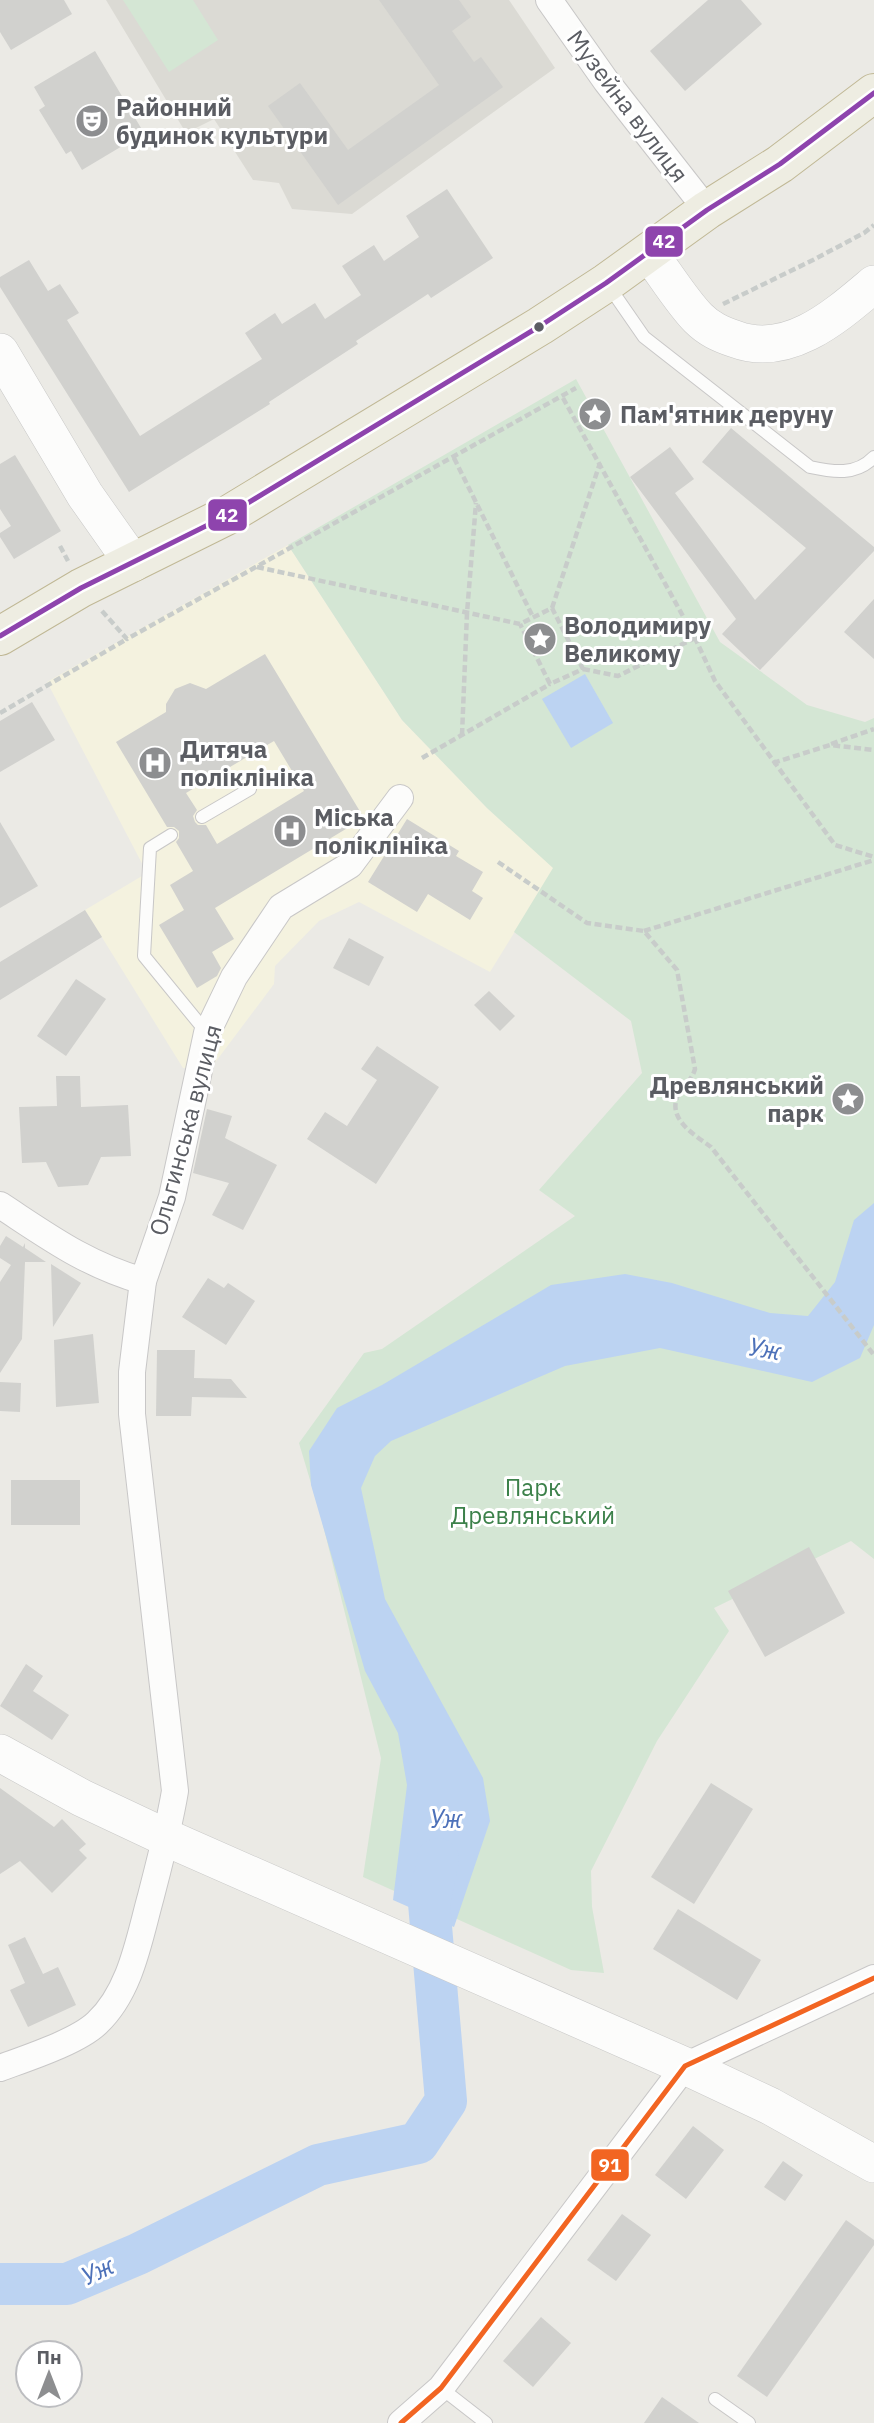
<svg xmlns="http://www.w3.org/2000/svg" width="874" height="2423" viewBox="0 0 874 2423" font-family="'IBM Plex Sans',sans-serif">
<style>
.commercial{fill:#f4f2df}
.education{fill:#dbdad4}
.green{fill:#d4e6d4}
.water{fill:#bcd3f2}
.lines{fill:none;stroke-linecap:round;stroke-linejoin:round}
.river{stroke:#bcd3f2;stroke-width:42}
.building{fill:#d1d1ce;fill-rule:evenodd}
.lane-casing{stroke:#c8c7c7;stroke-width:14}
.street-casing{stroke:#c8c7c7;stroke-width:28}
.secondary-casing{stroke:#c8c8c7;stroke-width:38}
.highway-casing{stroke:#c0b895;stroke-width:40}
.path{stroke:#c8ccca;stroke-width:4.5;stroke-dasharray:7 3.5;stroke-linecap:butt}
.lane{stroke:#fcfcfb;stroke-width:12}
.street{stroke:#fcfcfb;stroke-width:26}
.secondary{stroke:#fcfcfb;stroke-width:37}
.highway{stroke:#eeede2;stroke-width:38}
.bus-1-casing{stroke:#fff;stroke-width:10}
.bus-2-casing{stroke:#fff;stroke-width:10}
.bus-1{stroke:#8e44ad;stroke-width:5}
.bus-2{stroke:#f26522;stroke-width:5}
.bus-dot{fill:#5b5d63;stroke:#fff;stroke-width:2.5}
.labels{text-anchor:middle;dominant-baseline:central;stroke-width:6;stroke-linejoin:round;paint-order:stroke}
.street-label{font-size:24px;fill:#5b5d63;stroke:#fff}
.poi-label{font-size:24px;font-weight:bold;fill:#5b5d63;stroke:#fff;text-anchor:start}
.park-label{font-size:24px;fill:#3c814a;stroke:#fff}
.water-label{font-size:26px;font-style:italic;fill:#4d71b9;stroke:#fff}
.line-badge{stroke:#fff;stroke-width:2.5}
.badge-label{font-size:19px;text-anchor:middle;font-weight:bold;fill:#fff}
</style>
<rect width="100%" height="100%" fill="#ebeae5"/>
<!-- commercial -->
<path class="commercial" d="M288,545L402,720L487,808L554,868L490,972L359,902L319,921L275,966L274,984L211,1068H183L85,910L147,873L47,682Z"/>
<!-- education -->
<path class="education" d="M106,0H509L555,68L352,214L292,209L279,183L253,180L214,119L186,133Z"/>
<!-- green -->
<g class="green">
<path d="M123,0H193L218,40L169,72Z"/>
<path d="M576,379L720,642L807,705L865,722L874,718V1559L851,1541L714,1608L729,1631L657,1741L591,1871L592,1907L604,1973L571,1970L363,1877L381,1758L321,1517L299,1443L364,1353L382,1349L575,1216L539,1190L642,1073L631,1021L514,932L553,868L487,808L402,720L288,545Z"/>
</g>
<!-- water -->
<g class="water">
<path d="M585,674L613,723L571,748L542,699Z"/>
<path d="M874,1203V1325L860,1358L812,1382L660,1348L565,1366L391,1441L375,1456L361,1488L385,1599L483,1778L490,1821L454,1927L393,1900L407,1785L398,1733L365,1671L311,1485L309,1451L337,1408L382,1385L551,1285L625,1274L672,1283L770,1313L808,1316L835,1282L854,1220Z"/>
</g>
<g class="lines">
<!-- river -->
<path class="river" d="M0,2284H67L138,2254L318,2165L418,2143L446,2101L429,1903L438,1859"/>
</g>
<!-- building -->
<g class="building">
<path d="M0,0H64L72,14L11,50L0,32Z"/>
<path d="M379,0H459L471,17L452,31L474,62L481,57L503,87L338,205L268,106L300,83L348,150L439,85Z"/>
<path d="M708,0H741L762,24L685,91L650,51Z"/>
<path d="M95,51L144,133L82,170L71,151L66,154L39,110L45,106L34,87Z"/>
<path d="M447,189L493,258L431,298L428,294L356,341L358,344L269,402L270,404L129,492L0,287V277L29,260L48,291L60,284L79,313L67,320L140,436L262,359L245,333L275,313L282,324L315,303L325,319L361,295L342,266L374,245L384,261L419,237L406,216Z"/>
<path d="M731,428L874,547V551L760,670L722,634L736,619L630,477L670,447L694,479L675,493L755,600L806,548L702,462Z"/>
<path d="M15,455L61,531L14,559L0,537V533L11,526L0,509V464Z"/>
<path d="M874,599V659L844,632Z"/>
<path d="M265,654L364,818L215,908L234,939L212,952L221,968L217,976L197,988L159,925L184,910L170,885L193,871L176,842L179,838V831L174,827H167L116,742L166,712V704L175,689L190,683L206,689ZM274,741L304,791L217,844L206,825H198L195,822L193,816L197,810L186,793Z"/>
<path d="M32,702L55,740L0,772V721Z"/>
<path d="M407,819L459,851L456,856L483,872L472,891L483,898L470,920L428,894L417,912L368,882Z"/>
<path d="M0,822L38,886L0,908Z"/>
<path d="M85,910L102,937L0,1000V962Z"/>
<path d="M349,938L384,957L369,986L333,968Z"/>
<path d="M76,979L106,999L66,1056L37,1036Z"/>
<path d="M489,991L515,1016L500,1031L474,1005Z"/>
<path d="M377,1046L439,1087L376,1184L307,1139L325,1112L347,1126L377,1080L361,1069Z"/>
<path d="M56,1076H80L81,1107L128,1105L131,1156L101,1157L88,1185L58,1187L46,1162L22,1163L19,1107L57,1106Z"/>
<path d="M207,1109L232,1116L225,1138L277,1165L243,1230L212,1215L229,1183L193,1173Z"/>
<path d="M6,1236L23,1247L25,1243V1248L46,1262H25L22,1339L0,1373V1282L11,1265L0,1258V1246Z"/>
<path d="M51,1264L81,1283L53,1327Z"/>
<path d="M208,1278L224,1288L228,1283L255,1301L226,1345L182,1317Z"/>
<path d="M93,1334L99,1403L56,1407L54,1340Z"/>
<path d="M157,1350H195L194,1378L231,1379L247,1398L192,1397L191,1416H156Z"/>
<path d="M0,1382L21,1383L20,1412L0,1411Z"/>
<rect x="11" y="1480" width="69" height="45"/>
<path d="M809,1547L845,1613L765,1657L728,1591Z"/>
<path d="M26,1664L43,1676L33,1691L69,1715L52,1740L0,1706Z"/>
<path d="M711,1783L753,1809L694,1904L651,1877Z"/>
<path d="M0,1788L54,1827L62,1819L86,1844L79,1850L87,1858L52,1893L20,1861L0,1874Z"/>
<path d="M678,1909L761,1960L737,2000L653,1949Z"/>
<path d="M25,1937L43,1974L58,1967L76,2005L28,2027L10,1990L25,1983L8,1945Z"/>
<path d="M693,2126L724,2150L686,2199L655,2175Z"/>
<path d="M783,2161L803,2175L785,2201L764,2187Z"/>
<path d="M622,2214L651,2235L616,2281L587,2260Z"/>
<path d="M846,2220L874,2240V2245L767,2397L737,2376Z"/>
<path d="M541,2317L571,2343L533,2387L503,2361Z"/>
<path d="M662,2397L699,2423H644Z"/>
</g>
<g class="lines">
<defs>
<g id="lane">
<path d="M608,285L644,337L810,467C833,472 856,476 874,457"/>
<path d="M202,817L250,789"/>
<path d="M171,835L150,848L144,956L207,1033"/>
<path d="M441,2388L486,2423"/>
<path d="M715,2399L749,2423"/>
</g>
<g id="street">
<path d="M549,0L606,81L707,210"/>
<path d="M0,1205C49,1237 85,1264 143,1281"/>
<path d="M0,2068C27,2058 77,2042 97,2023C131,1991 139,1939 151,1896C160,1861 169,1827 175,1791L132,1414V1372L143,1281L172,1197L207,1033L234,977L281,907L350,865L400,798"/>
<path d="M401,2423L441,2388L685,2066L874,1978"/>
</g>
<g id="secondary">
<path d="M649,253C663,271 682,302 698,318C709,329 720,334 735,339C788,359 836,316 874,284"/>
<path d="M0,352L85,495L133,563"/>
<path d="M0,1753L82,1798L167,1838L685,2066L770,2106L874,2164"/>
</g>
<path id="highway" d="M0,636L81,588L228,515L540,326L606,283L707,210L780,164L874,93"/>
</defs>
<!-- lane casing -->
<use href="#lane" class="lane-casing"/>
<!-- street casing -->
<use href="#street" class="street-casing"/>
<!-- secondary casing -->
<use href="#secondary" class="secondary-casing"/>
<!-- highway casing -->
<use href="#highway" class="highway-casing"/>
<!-- path -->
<g class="path">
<path d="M723,304L813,260L864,233L874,225"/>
<path d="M563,398L695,638L715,681L835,845L874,857"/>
<path d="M454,458L533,617"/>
<path d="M60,546L68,561"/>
<path d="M257,567L520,624L552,608L583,669L550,684L520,624"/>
<path d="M552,608L600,463"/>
<path d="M102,611L127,639L576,388"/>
<path d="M583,669L618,676L695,638"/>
<path d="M0,713L127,639"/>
<path d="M462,735L467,613L476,503"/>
<path d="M831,744L874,729"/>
<path d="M422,758L550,684"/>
<path d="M773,763L830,745L874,750"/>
<path d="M498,862L587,923L644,931L677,970L695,1069C692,1079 688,1081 682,1088C662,1116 692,1133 711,1147L874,1355"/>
<path d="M644,931L874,860"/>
</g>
<!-- lane -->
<use href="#lane" class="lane"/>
<!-- street -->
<use href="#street" class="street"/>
<!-- secondary -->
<use href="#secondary" class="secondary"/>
<!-- highway -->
<use href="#highway" class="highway"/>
<defs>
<path id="bus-1" d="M0,636L81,588L228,515L540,326L606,283L707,210L780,164L874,93"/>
<path id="bus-2" d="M401,2423L441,2388L685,2066L874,1978"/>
</defs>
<!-- bus-1 casing -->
<use href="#bus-1" class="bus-1-casing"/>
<!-- bus-2 casing -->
<use href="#bus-2" class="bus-2-casing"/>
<!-- bus-1 -->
<use href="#bus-1" class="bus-1"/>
<!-- bus-2 -->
<use href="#bus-2" class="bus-2"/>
</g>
<!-- icons -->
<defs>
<symbol id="theatre-disc" viewBox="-11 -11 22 22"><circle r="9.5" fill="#8d8e90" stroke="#fff"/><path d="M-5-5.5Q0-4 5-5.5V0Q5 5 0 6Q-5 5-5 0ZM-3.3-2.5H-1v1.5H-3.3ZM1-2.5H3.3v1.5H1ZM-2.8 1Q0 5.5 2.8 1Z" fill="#fff"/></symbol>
<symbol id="sight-disc" viewBox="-11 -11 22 22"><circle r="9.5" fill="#8d8e90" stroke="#fff"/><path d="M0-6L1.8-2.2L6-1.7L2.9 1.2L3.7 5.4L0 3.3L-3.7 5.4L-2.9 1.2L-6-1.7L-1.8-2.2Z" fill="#fff"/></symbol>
<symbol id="hospital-disc" viewBox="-11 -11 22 22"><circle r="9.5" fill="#8d8e90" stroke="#fff"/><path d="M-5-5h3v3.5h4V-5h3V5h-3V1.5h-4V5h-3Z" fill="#fff"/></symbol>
</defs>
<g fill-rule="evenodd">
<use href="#theatre-disc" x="73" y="102" width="38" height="38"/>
<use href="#sight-disc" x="576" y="395" width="38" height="38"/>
<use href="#sight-disc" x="521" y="620" width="38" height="38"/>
<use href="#hospital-disc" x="136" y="744" width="38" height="38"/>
<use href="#hospital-disc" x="271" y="812" width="38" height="38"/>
<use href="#sight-disc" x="829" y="1080" width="38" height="38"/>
</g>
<!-- markers -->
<circle class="bus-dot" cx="539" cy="327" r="6"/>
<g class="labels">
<!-- street labels -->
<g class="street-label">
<text transform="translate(628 106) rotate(53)">Музейна вулиця</text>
<text transform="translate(185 1130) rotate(-75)">Ольгинська вулиця</text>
</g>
<!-- poi labels -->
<g class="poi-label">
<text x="116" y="107">Районний<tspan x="116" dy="28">будинок культури</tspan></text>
<text x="620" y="414">Пам'ятник деруну</text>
<text x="564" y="625">Володимиру<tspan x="564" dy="28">Великому</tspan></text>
<text x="180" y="749">Дитяча<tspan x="180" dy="28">поліклініка</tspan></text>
<text x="314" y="817">Міська<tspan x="314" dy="28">поліклініка</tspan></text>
<text x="824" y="1085" text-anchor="end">Древлянський<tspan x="824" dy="28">парк</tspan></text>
</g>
<!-- park labels -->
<g class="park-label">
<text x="533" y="1487">Парк<tspan x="533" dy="28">Древлянський</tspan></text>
</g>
<!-- water labels -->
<g class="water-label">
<text transform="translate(765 1348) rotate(10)">Уж</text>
<text x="446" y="1818">Уж</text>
<text transform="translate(97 2270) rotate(-25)">Уж</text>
</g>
</g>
<g class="line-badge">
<rect x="644" y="225" width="40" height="33" rx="7" fill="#8e44ad"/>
<rect x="207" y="498" width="41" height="34" rx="7" fill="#8e44ad"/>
<rect x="590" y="2148" width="40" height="34" rx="7" fill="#f26522"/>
</g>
<g class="badge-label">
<text x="664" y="248">42</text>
<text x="227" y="522">42</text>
<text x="610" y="2172">91</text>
</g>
<!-- north arrow -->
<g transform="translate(49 2374)"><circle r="33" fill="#ffffff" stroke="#bdbec1" stroke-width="2"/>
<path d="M0-5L12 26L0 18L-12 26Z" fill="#8d8e90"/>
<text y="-10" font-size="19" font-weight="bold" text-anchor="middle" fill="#5b5d63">Пн</text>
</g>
</svg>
